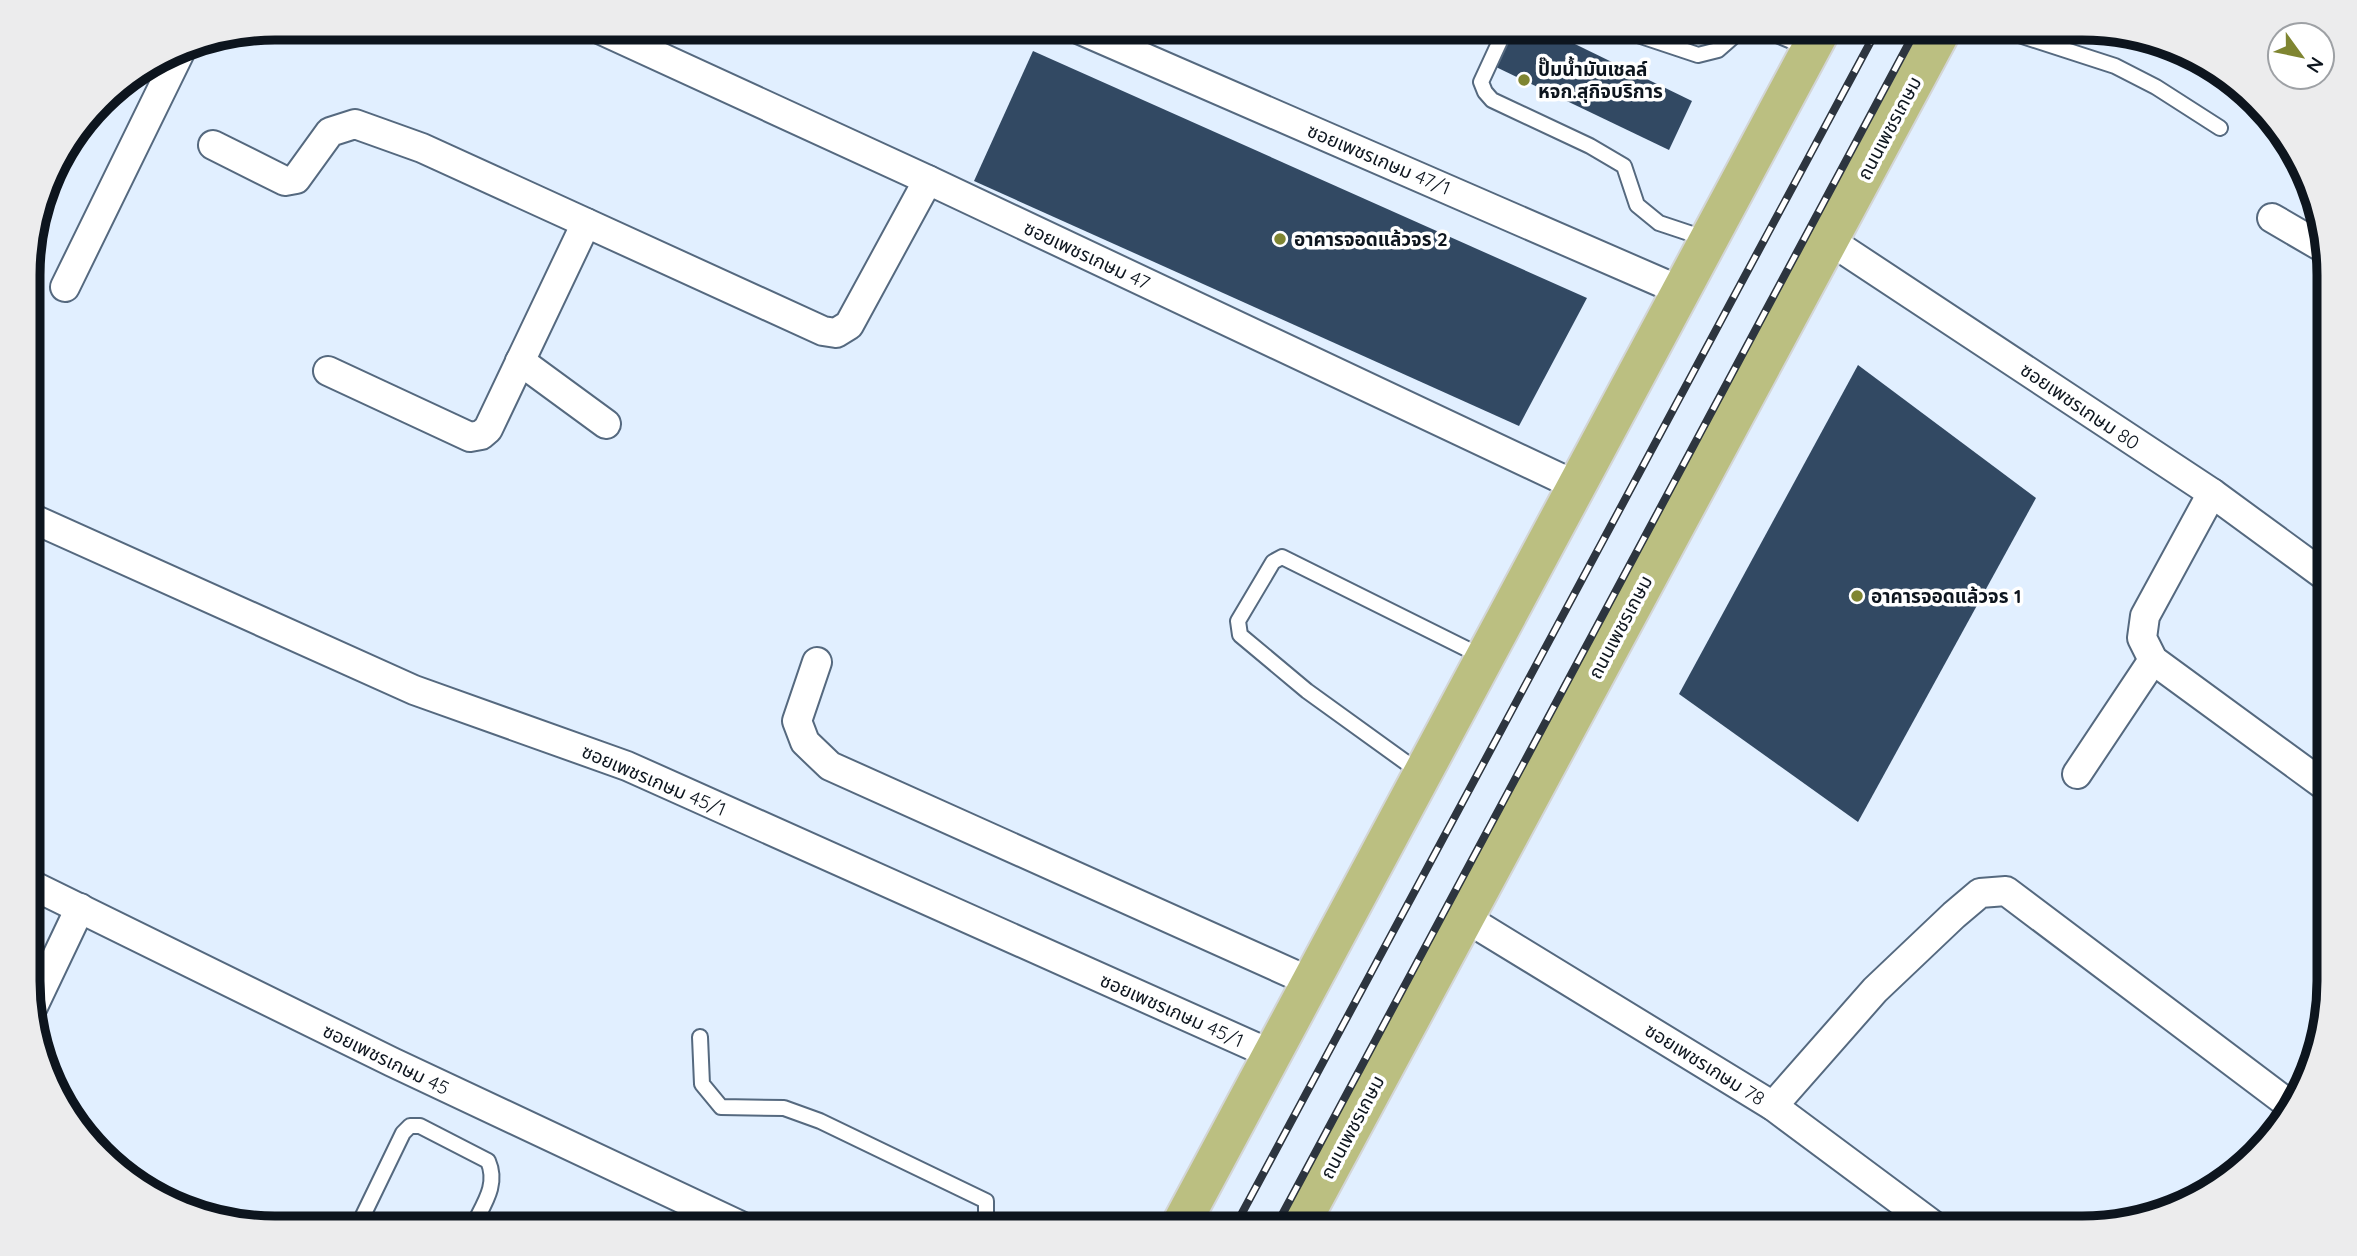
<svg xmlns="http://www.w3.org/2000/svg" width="2357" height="1256" viewBox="0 0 2357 1256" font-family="Quicksand,'Noto Sans Thai',sans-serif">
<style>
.building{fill:#324963}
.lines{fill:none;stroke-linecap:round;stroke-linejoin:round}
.lane-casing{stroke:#55697f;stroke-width:18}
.street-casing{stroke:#55697f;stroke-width:32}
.primary-casing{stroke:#d3d5d6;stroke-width:42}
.lane{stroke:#fff;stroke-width:14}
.street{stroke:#fff;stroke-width:28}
.primary{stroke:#bbbf81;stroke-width:38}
.rail-casing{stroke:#2d353f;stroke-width:8}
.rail{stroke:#fff;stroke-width:5;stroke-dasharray:16;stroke-linecap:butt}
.poi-dot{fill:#7f8531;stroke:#fff;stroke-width:2.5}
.labels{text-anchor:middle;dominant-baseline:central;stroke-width:7;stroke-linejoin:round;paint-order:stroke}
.poi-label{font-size:19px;font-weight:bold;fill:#0d151e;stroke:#fff;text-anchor:start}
.street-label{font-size:19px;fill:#0d151e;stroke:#fff}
.rim{fill:none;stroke:#0d151e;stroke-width:9}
</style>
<rect width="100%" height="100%" fill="#e1efff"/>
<!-- building -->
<g class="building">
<path d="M1514,28H1542L1692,101L1669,150L1496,67Z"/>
<path d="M1033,51L1587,298L1519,426L974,181Z"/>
<path d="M1858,365L2036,498L1858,822L1679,694Z"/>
</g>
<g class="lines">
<defs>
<g id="lane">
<path d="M1506,28L1481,82L1485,92L1492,100L1590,146L1624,166L1637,205L1659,223L1707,239"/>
<path d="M1617,28L1698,55L1718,50L1734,36L1752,28"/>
<path d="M1760,28L1811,49"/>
<path d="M2005,28L2013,33L2115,66L2156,87L2220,128"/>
<path d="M1422,774L1307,691L1240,635L1238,621L1273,562L1282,557L1483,657"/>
<path d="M700,1037L702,1084L721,1107L784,1108L820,1121L986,1201V1228"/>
<path d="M357,1228L403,1133L410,1126H420L488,1161C499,1186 482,1206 472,1228"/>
</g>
<g id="street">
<path d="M597,28L928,180L1577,486"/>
<path d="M1076,28L1681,291"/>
<path d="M213,145L285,181L296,179L330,132L355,124L422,148L823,331L836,333L849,325L928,180"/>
<path d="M2272,218L2327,250"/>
<path d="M1829,240L2212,493L2328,578"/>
<path d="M65,287L183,46"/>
<path d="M520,361L606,424"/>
<path d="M328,371L470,437L481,435L488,429L586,223"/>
<path d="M2212,493L2145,616L2142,638L2153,660L2328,788"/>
<path d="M29,517L414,690L627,766L1273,1055"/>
<path d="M817,662L797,721L805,742L830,766L1311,982"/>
<path d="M2077,774L2153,660"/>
<path d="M30,884L392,1062L745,1228"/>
<path d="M1464,917L1773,1106L1937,1228"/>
<path d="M30,1013L80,908"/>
<path d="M1773,1106L1875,990L1954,915L1980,893L2006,891L2290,1105"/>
</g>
<g id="primary">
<path d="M1179,1228L1822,28"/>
<path d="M1298,1228L1943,28"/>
</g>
</defs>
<!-- lane casing -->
<use href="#lane" class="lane-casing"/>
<!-- street casing -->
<use href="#street" class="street-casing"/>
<!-- primary casing -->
<use href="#primary" class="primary-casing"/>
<!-- lane -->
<use href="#lane" class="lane"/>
<!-- street -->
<use href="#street" class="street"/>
<!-- primary -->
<use href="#primary" class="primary"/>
<defs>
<g id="rail">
<path d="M1234,1228L1878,28"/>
<path d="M1275,1228L1917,28"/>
</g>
</defs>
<!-- rail casing -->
<use href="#rail" class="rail-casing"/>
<!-- rail -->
<use href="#rail" class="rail"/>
</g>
<!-- markers -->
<g class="poi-dot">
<circle cx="1524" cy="80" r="7"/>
<circle cx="1280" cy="239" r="7"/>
<circle cx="1857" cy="596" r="7"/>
</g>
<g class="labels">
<!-- poi labels -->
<g class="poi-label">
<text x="1538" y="69">ปั๊มน้ำมันเชลล์<tspan x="1538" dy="22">หจก.สุกิจบริการ</tspan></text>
<text x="1294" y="239">อาคารจอดแล้วจร 2</text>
<text x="1871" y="596">อาคารจอดแล้วจร 1</text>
</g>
<!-- street labels -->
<g class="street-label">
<text transform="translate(1889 128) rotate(-62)">ถนนเพชรเกษม</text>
<text transform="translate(1379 159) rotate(23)">ซอยเพชรเกษม 47/1</text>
<text transform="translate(1087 255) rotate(25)">ซอยเพชรเกษม 47</text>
<text transform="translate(2080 406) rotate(34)">ซอยเพชรเกษม 80</text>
<text transform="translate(1620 627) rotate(-62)">ถนนเพชรเกษม</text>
<text transform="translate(654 780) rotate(23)">ซอยเพชรเกษม 45/1</text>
<text transform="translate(1172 1010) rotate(24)">ซอยเพชรเกษม 45/1</text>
<text transform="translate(386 1059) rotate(26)">ซอยเพชรเกษม 45</text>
<text transform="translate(1705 1064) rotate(32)">ซอยเพชรเกษม 78</text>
<text transform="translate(1352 1127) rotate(-62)">ถนนเพชรเกษม</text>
</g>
</g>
<!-- crop -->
<path d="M0 0H2357V1256H0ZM275 40H2082A235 235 0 0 1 2317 275V981A235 235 0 0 1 2082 1216H275A235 235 0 0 1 40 981V275A235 235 0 0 1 275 40Z" fill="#ececed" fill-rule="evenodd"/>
<path class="rim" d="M275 40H2082A235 235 0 0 1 2317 275V981A235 235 0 0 1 2082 1216H275A235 235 0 0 1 40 981V275A235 235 0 0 1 275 40Z"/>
<!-- north arrow -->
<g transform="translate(2301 56) rotate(123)"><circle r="33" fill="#ffffff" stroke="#9ea1a5" stroke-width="2"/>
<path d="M0-5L12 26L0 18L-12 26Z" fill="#7f8531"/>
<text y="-10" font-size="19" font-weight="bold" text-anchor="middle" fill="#0d151e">N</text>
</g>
</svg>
